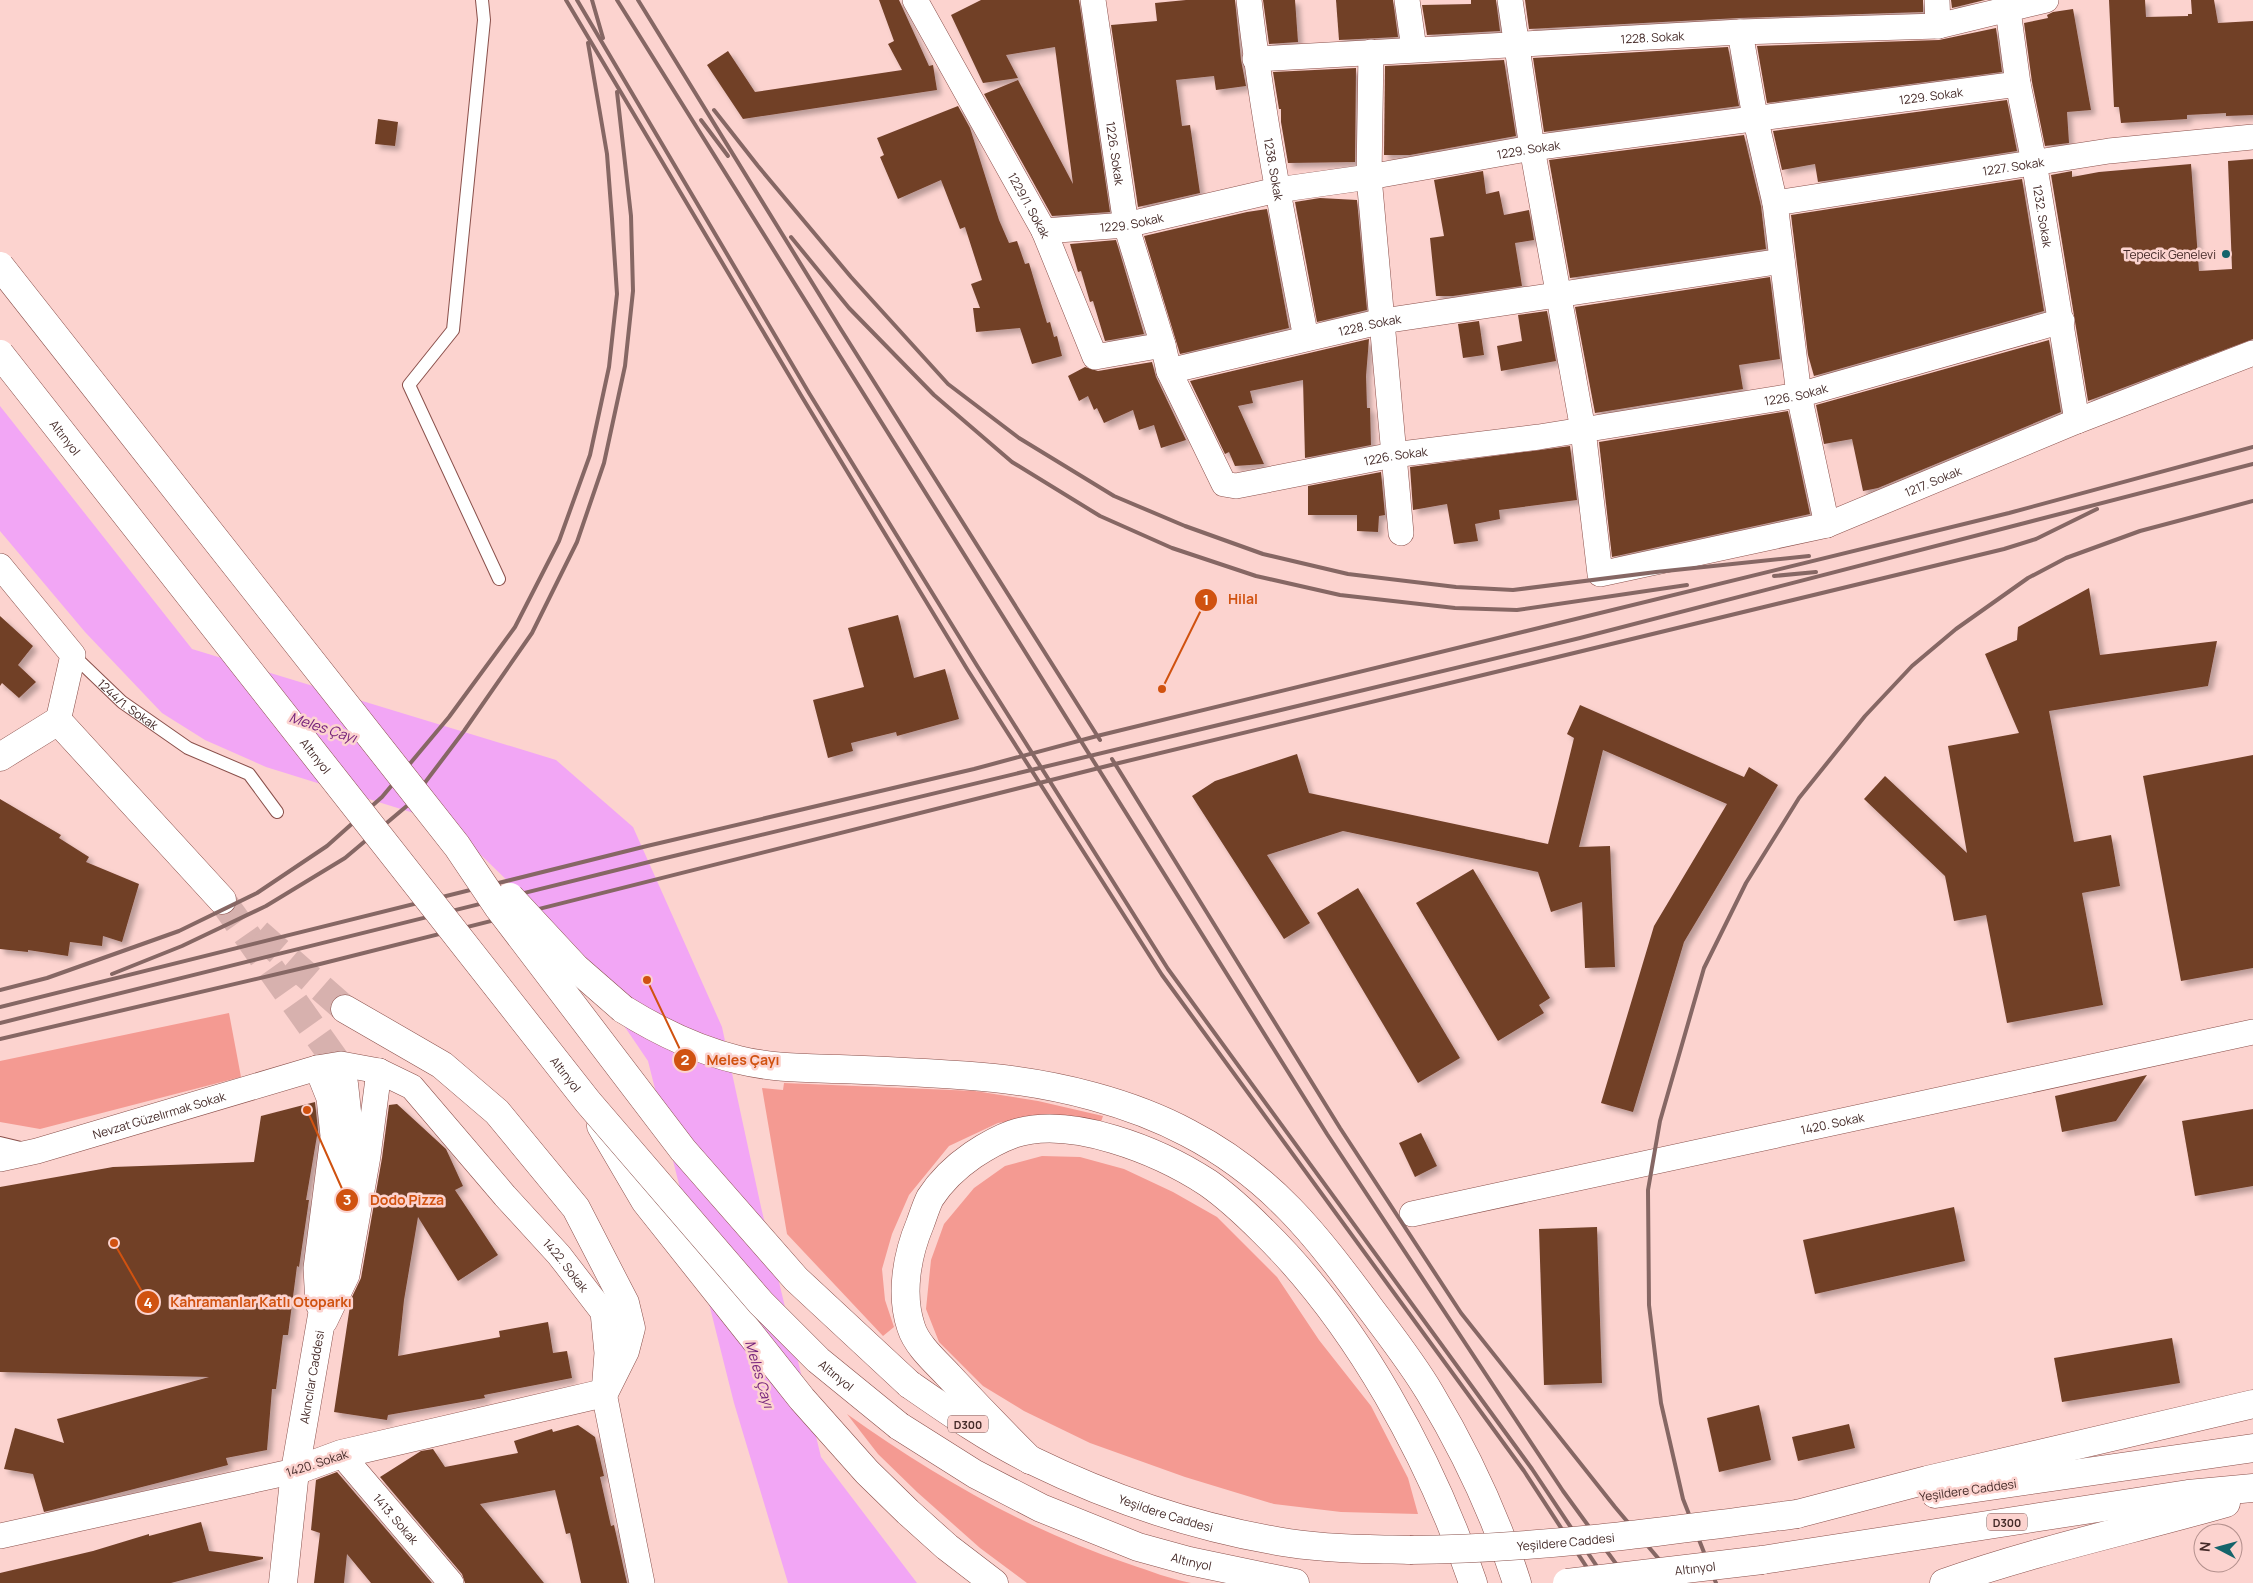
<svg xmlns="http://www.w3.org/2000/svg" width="2253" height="1583" viewBox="0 0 2253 1583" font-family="Manrope,sans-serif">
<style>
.green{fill:#f49a92}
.water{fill:#f2a6f5}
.building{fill:#713f28;filter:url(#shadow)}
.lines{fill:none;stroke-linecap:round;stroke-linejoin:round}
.tertiary-tunnel{stroke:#d7b1ae;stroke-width:28;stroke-dasharray:28 14;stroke-linecap:butt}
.service-casing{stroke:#8a504b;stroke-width:14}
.minor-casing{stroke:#8a504b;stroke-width:26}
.tertiary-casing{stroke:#8a504b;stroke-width:29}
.trunk-casing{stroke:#8a504b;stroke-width:29}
.service{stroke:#fff;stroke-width:12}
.minor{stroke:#fff;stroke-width:25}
.tertiary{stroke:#fff;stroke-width:28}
.trunk{stroke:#fff;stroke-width:28}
.rail{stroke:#866764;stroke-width:4}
.trunk-bridge-casing{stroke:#8a504b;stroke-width:29;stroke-linecap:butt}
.trunk-bridge{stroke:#fff;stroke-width:28}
.poi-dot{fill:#15646b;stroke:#fcd3cf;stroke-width:2}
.labels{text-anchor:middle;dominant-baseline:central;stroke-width:5;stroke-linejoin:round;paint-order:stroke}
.shield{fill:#fcd3cf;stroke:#7c5d5b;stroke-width:1}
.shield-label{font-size:11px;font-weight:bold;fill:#452b29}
.street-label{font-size:12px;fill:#452b29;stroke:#fcd3cf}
.poi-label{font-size:12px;fill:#452b29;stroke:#fcd3cf;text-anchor:end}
.water-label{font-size:14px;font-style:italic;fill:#74207a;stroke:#fcd3cf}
.leader{fill:none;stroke:#d05210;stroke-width:2}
.callout-dot{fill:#d05210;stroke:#fcd3cf;stroke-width:2}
.mark-label{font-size:15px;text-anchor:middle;font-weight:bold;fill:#fff}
.callout-label{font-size:14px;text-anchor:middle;font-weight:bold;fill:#d05210;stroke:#fcd3cf;stroke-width:5;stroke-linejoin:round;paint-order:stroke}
</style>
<defs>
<filter id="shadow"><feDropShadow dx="4.5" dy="4.5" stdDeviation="2.5" flood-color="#0004"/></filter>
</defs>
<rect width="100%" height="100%" fill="#fcd3cf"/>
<!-- green -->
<g class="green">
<path d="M229,1013L241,1077L40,1129L0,1122V1061Z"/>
<path d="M784,1083L975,1091L1038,1101L1103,1116L1101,1122L1076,1117L1049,1115L998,1123L949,1146L909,1195L892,1234L882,1269L885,1300L894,1327L883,1336L787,1234L762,1088L783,1090Z"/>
<path d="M1042,1156L1080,1157L1124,1169L1173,1192L1217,1217L1277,1277L1319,1340L1371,1406L1408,1478L1418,1514L1341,1512L1274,1504L1185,1477L1090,1443L1024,1411L983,1386L939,1342L926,1309L931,1260L944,1224L974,1188L1005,1166Z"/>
<path d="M847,1414C934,1476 1027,1530 1129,1564C1150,1571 1170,1579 1191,1583H1027L980,1548L917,1492L878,1454Z"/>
</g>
<!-- water -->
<path class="water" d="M0,406L192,649L556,760L633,827L722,1027L761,1207L821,1457L917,1583H788L734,1403L648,1061L561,933L449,824L266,767L205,740L162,713L85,632L0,531Z"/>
<!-- building -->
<g class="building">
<path d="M879,0H899L929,66L933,65L937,90L743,119L707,65L728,51L755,92L902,70L888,44L894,41Z"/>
<path d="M981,0H1079L1110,212L1052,216L984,94L1018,80L1073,184L1055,47L1006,55L1018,78L983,83L951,15Z"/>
<path d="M1186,0H1235L1241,60L1246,86L1216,90L1214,76L1176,80L1182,126L1190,125L1200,193L1138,207L1111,25L1157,21L1155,3Z"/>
<path d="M1263,0H1295L1298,42L1269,44Z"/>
<path d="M1336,0H1393L1398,37L1339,40Z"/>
<path d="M1471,0H1496L1500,31L1427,35L1422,5L1471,4Z"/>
<path d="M1525,0H1923V12L1739,18L1529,29Z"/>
<path d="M1951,0H1985L1952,8Z"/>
<path d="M2109,0H2145L2146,17L2188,16V14H2192L2191,0H2214L2218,23L2253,21V115L2226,116V113L2187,115V119L2121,123L2119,107H2114Z"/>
<path d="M2073,9L2091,110L2067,112L2069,143L2045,146L2032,82L2024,23L2048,18L2047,15L2053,12Z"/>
<path d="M1996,28L2002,72L1767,103L1757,46L1939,40Z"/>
<path d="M1728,47L1739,106L1544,132L1533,58Z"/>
<path d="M1504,60L1516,136L1410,155H1384L1385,66Z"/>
<path d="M1356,68L1355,162L1288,163L1281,122V109H1279L1273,72Z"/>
<path d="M2007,100L2017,151L1818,182L1815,164L1782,170L1773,131Z"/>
<path d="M958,106L970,128L999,220L1009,243L1017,241L1025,264L1029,263L1047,323L1050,322L1054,337L1057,336L1062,356L1032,364L1020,328L976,332L973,308H980L971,284L982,280L965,227L960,229L941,180L898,199L880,157L884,155L877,138Z"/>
<path d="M378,119L398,122L395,146L375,144Z"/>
<path d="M1744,135L1761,206L1766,249L1570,278L1549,160Z"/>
<path d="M2253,159V339L2088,401L2051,175L2072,171V177L2099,172L2191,164L2199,271L2232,269L2228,161Z"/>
<path d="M1483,171L1486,194L1499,191L1504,215L1529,210L1534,240L1515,243L1522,286L1453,296H1436L1430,238L1444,236L1434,180Z"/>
<path d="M2022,179L2044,311L1814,376L1808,355L1791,215Z"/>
<path d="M1320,198L1357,200L1367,310L1317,322L1295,202Z"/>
<path d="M1267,209L1289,328L1180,354L1144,236L1247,212Z"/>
<path d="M1116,240L1144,334L1105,341L1093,301L1090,302L1081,271L1078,272L1070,244Z"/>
<path d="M1770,277L1780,359L1739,365L1743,389L1595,413L1575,307Z"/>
<path d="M1547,311L1556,361L1501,371L1497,346L1522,341L1518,315Z"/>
<path d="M1479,321L1484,355L1463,358L1458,324Z"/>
<path d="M1369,339L1366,376L1367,408H1370L1371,445L1305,458L1303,380L1250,391L1253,403L1238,406L1264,464L1235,466L1229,452L1225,454L1190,381Z"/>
<path d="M2049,340L2061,412L1878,488L1863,491L1852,439L1824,444L1816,405Z"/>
<path d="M1152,362L1156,377L1186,440L1161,448L1154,425L1139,430L1133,410L1104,423L1097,408L1094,410L1088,396L1079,401L1068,376L1085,367L1098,371Z"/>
<path d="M1788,411L1810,514L1612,557L1599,442Z"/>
<path d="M1570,446L1577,500L1499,510L1500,519L1475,524L1478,541L1454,544L1447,504L1413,510L1410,467Z"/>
<path d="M1381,472L1385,515L1379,516L1378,532L1357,531V515H1308V486Z"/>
<path d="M2089,588L2100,655L2217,641L2208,686L2049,711L2074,842L2111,835L2120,886L2082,893L2103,1005L2007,1023L1986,915L1954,921L1945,876L1864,799L1885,776L1967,853L1948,746L2019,733L1985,654L2017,640L2018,627Z"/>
<path d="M898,615L914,678L945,669L959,719L897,736L896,732L851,743L853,751L828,758L813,700L864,687L848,628Z"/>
<path d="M0,616L33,646L18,665L36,682L19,698L2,683L0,686Z"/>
<path d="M1580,705L1744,777L1749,767L1778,785L1684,942L1633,1112L1601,1103L1654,926L1727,804L1603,750L1579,847L1610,846L1615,967L1585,968L1582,902L1551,912L1538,872L1343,831L1267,855L1310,923L1284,939L1192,796L1215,781L1297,754L1309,793L1548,844L1574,738L1567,734Z"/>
<path d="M2253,755V968L2181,981L2143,776Z"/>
<path d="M0,799L61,835L59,838L89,857L86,862L139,884L122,942L103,936L102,946L70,942L68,956L28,950V952L0,949Z"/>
<path d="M1473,869L1550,998L1539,1005L1544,1013L1498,1041L1416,903Z"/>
<path d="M1358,888L1460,1058L1418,1083L1317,913Z"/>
<path d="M2147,1075L2116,1121L2062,1132L2055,1096Z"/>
<path d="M315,1102L318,1130L306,1200H309L299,1267L297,1266L288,1335H283L276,1389H272L267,1450L226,1458L228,1465L44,1512L33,1474L4,1469L15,1428L64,1443L57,1419L209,1377L0,1372V1187L113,1167L254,1162L261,1116Z"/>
<path d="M397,1104L446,1149L463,1186L455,1190L498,1255L458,1281L418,1217L404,1300L398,1356L500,1337L499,1331L548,1322L553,1353L567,1351L572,1378L484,1395L485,1398L388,1415L387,1420L334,1412L351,1299L361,1278L382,1158L389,1105Z"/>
<path d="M2253,1109V1186L2195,1196L2182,1121Z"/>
<path d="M1421,1133L1437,1166L1415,1177L1399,1143Z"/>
<path d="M1954,1207L1965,1261L1815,1294L1803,1240Z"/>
<path d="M1597,1227L1602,1383L1544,1385L1539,1229Z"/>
<path d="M2172,1338L2180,1383L2062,1402L2054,1358Z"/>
<path d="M1759,1405L1771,1460L1719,1472L1707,1418Z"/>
<path d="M1849,1424L1855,1448L1798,1461L1792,1437Z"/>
<path d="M578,1425L595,1437L604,1476L600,1477L611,1526L614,1525L627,1583H581L570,1533L566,1534L555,1490L480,1504L544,1583H465L462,1574L380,1477L421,1451L433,1449L445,1467L518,1453L514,1441L552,1429L553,1432Z"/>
<path d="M337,1472L432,1583H371L347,1554L344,1583H314L320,1533L311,1530L316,1480Z"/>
<path d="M201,1522L209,1551L263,1557V1559L171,1583H0V1573L93,1551L149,1534V1536Z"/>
</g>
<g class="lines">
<!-- tertiary-tunnel -->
<g class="tertiary-tunnel">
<path d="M222,900L336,1061L344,1084"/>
<path d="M258,933L345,1009"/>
</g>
<defs>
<g id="service">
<path d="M482,0L484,20L453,330L409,385L499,579"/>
<path id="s1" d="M73,655L122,702L188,748L249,774L277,812"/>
<path d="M0,1143L25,1149"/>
</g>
<g id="minor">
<path id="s2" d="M915,0L1044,231L1095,357L1163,345"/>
<path id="s3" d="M1093,0L1126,225L1163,345L1169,371L1224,484L1236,486L1393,455L1539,437L1799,395L2062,321"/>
<path id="s4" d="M1249,0C1262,114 1284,226 1306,338"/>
<path d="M1407,0L1414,49"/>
<path id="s5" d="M1510,0L1532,148L1583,430L1600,574L1827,525L2077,421L2253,353"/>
<path d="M1937,0L1938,26"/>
<path id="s6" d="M2008,10L2018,84L2034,162L2077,421"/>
<path d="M1740,32L1755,117L1775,203L1799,395L1827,525"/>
<path d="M1371,52L1369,177L1401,533"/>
<path id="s7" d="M1255,59L1740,32L1938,26L2046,0"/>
<path id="s8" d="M1775,203L2109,151L2253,137"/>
<path id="s9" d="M1044,231L1126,225L1277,190L1369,177L1532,148L2018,84"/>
<path id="s10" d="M1169,371L1383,321L1782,261"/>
<path d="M0,566L73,655L58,721"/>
<path d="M317,1068L329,1098L333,1136L316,1268L318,1304"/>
<path id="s11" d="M0,1159L37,1151L317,1068L341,1064L379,1071L412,1087L505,1196L559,1255L603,1312L607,1353L604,1393L642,1583"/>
<path id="s12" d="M1412,1214L2253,1032"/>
<path d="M325,1321L347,1275L368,1156L379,1071"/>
<path id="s13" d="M341,1454L451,1583"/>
<path d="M0,1536L295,1471"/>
</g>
<g id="tertiary">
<path d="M0,757L58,721L222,900"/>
<path d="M295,1471L341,1454L604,1393L625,1351L631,1328L625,1303L576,1208L497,1112L442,1065L345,1009"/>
<path id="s14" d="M283,1583L295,1471L351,1148L344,1084"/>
</g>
<g id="trunk">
<path d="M623,1009C660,1032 697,1050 739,1060C771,1068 804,1068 837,1069C889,1071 942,1073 994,1078C1059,1085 1130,1102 1188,1133C1271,1176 1316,1235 1370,1308C1391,1336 1413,1364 1430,1393C1466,1453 1496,1517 1517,1583"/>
<path d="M601,1126L645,1201L802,1399L867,1472L908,1512L947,1547L994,1583"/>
<path id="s15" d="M909,1384C948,1411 988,1439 1031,1460C1111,1499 1200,1529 1289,1543C1329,1549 1370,1549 1410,1550"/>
<path id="s16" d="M899,1426L975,1474L1041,1508L1138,1547L1189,1561L1295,1583"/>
<path d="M1030,1460C1002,1432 975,1404 949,1376C936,1362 917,1346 911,1327C900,1294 907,1255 920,1224C923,1216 926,1206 930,1198C941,1181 957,1166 973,1155C985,1147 999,1139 1013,1134C1071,1115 1159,1151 1208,1183C1228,1197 1246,1214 1263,1231C1357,1323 1431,1459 1473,1583"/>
<path d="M1935,1494L2253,1448"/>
<path d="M1797,1514L1927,1480L2253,1404"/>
<path d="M1762,1560L2188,1494L2253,1488"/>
<path d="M1944,1583C2037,1550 2132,1530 2226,1503"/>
</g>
</defs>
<!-- service casing -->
<use href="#service" class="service-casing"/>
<!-- minor casing -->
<use href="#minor" class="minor-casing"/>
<!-- tertiary casing -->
<use href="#tertiary" class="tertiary-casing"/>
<!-- trunk casing -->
<use href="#trunk" class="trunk-casing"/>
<!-- service -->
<use href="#service" class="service"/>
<!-- minor -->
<use href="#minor" class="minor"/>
<!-- tertiary -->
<use href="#tertiary" class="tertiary"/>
<!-- trunk -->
<use href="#trunk" class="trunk"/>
<!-- rail -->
<g class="rail">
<path d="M566,0L802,397L967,669L1162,975L1524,1471L1597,1583"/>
<path d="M577,0L809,393L976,664L1168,969L1532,1469L1608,1583"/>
<path d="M592,0L603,38"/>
<path d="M617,0L1327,1134L1563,1491L1630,1583"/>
<path d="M638,0L840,328L1100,740"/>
<path d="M714,110L758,166L851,277L948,384L1019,438L1114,496L1185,526L1263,554L1348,574L1456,587L1513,590L1656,572L1809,556"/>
<path d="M701,120L728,156"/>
<path d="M791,237L849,308L934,395L1012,462L1100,516L1172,548L1256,576L1340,595L1455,608L1517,610L1687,585"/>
<path d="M1774,576L1816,572"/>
<path d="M1112,759L1340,1128L1461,1313L1615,1507L1679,1583"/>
<path d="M112,974L182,946L266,906L345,858L408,805L464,731L532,633L577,542L604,463L625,366L633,291L631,216L617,92"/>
<path d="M0,990L47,978L179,931L257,893L327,846L382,797L449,717L515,627L559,541L590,455L609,367L617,294L612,219L607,154L588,43"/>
<path d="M0,1007L647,846L974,769L1097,736L2009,513L2253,447"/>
<path d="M0,1023L653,861L1580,638L2253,464"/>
<path d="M0,1039L320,964L1115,764L2004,549L2036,539L2097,509"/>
<path d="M1716,1583L1683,1499L1661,1403L1649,1305L1648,1190L1660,1121L1704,968L1746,883L1799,798L1865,716L1912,666L1956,629L2028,578L2066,558L2140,531L2253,501"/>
</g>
<defs>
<g id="trunk-bridge">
<path d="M0,266L457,846L498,907L683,1150L796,1279L909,1384"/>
<path id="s17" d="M0,354L588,1102L761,1303L818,1360L899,1426"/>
<path d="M510,897L576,968L623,1009"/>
<path id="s18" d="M1410,1550C1540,1549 1668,1531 1797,1514"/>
<path id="s19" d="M1567,1583L1762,1560"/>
</g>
</defs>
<!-- trunk-bridge casing -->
<use href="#trunk-bridge" class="trunk-bridge-casing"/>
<!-- trunk-bridge -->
<use href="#trunk-bridge" class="trunk-bridge"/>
</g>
<!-- markers -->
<circle class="poi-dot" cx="2226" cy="254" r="5"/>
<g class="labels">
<!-- shield labels -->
<g class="shield">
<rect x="948" y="1415.5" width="40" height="17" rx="4"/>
<rect x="1987" y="1513.5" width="40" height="17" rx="4"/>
</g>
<g class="shield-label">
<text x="968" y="1424">D300</text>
<text x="2007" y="1522">D300</text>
</g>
<!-- street labels -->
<g class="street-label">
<text stroke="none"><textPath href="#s7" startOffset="398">1228. Sokak</textPath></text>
<text stroke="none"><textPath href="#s9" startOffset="898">1229. Sokak</textPath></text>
<text stroke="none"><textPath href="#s9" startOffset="492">1229. Sokak</textPath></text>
<text stroke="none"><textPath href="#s3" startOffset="155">1226. Sokak</textPath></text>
<text stroke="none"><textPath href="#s8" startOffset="241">1227. Sokak</textPath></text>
<text stroke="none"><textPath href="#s4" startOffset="171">1238. Sokak</textPath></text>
<text stroke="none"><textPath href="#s2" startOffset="235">1229/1. Sokak</textPath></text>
<text stroke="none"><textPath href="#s6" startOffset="209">1232. Sokak</textPath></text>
<text stroke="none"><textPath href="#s9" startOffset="88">1229. Sokak</textPath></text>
<text stroke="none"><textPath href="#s10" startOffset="206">1228. Sokak</textPath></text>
<text stroke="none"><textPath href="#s3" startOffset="1085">1226. Sokak</textPath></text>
<text stroke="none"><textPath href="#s17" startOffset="106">Altınyol</textPath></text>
<text stroke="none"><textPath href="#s3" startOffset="680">1226. Sokak</textPath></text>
<text stroke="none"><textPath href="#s5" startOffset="928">1217. Sokak</textPath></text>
<text stroke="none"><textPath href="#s1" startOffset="74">1244/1. Sokak</textPath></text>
<text stroke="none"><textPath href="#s17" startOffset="511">Altınyol</textPath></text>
<text stroke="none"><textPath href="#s17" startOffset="916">Altınyol</textPath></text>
<text stroke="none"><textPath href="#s11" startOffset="165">Nevzat Güzelırmak Sokak</textPath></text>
<text stroke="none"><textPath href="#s12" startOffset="430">1420. Sokak</textPath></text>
<text stroke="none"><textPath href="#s11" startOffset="665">1422. Sokak</textPath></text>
<text stroke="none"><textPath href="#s17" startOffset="1321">Altınyol</textPath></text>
<text stroke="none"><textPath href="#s14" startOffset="208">Akıncılar Caddesi</textPath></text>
<text transform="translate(317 1463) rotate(-18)">1420. Sokak</text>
<text transform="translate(1968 1490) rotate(-8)">Yeşildere Caddesi</text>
<text stroke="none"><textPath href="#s15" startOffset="289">Yeşildere Caddesi</textPath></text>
<text stroke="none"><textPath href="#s13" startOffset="85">1413. Sokak</textPath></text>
<text stroke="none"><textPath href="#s18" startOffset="156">Yeşildere Caddesi</textPath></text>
<text stroke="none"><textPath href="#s16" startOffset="324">Altınyol</textPath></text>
<text stroke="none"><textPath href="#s19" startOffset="129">Altınyol</textPath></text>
</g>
<!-- poi labels -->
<g class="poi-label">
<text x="2216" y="254">Tepecik Genelevi</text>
</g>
<!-- water labels -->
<g class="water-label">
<text transform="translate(323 727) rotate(18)">Meles Çayı</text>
<text transform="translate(760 1374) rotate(74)">Meles Çayı</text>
</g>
</g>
<!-- callouts -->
<path class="leader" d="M1162 689L1206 600M647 980L685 1060M307 1110L347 1200M114 1243L148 1302"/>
<g class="callout-dot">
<circle cx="1162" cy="689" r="5"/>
<circle cx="647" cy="980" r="5"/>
<circle cx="307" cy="1110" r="5"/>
<circle cx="114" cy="1243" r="5"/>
<circle cx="1206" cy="600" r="12"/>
<circle cx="685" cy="1060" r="12"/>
<circle cx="347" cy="1200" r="12"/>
<circle cx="148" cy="1302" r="12"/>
</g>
<g class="mark-label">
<text x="1206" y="605">1</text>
<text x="685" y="1065">2</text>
<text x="347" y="1205">3</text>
<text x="148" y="1308">4</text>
</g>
<g class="callout-label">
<text x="1243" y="604">Hilal</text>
<text x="743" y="1065">Meles Çayı</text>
<text x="407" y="1205">Dodo Pizza</text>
<text x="261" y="1307">Kahramanlar Katlı Otoparkı</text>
</g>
<!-- north arrow -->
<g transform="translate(2218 1548) rotate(276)"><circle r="24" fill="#fcd3cf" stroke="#b3908d"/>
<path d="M0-4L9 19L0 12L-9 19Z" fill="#15646b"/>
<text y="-8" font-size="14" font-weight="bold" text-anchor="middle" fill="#452b29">N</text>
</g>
</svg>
